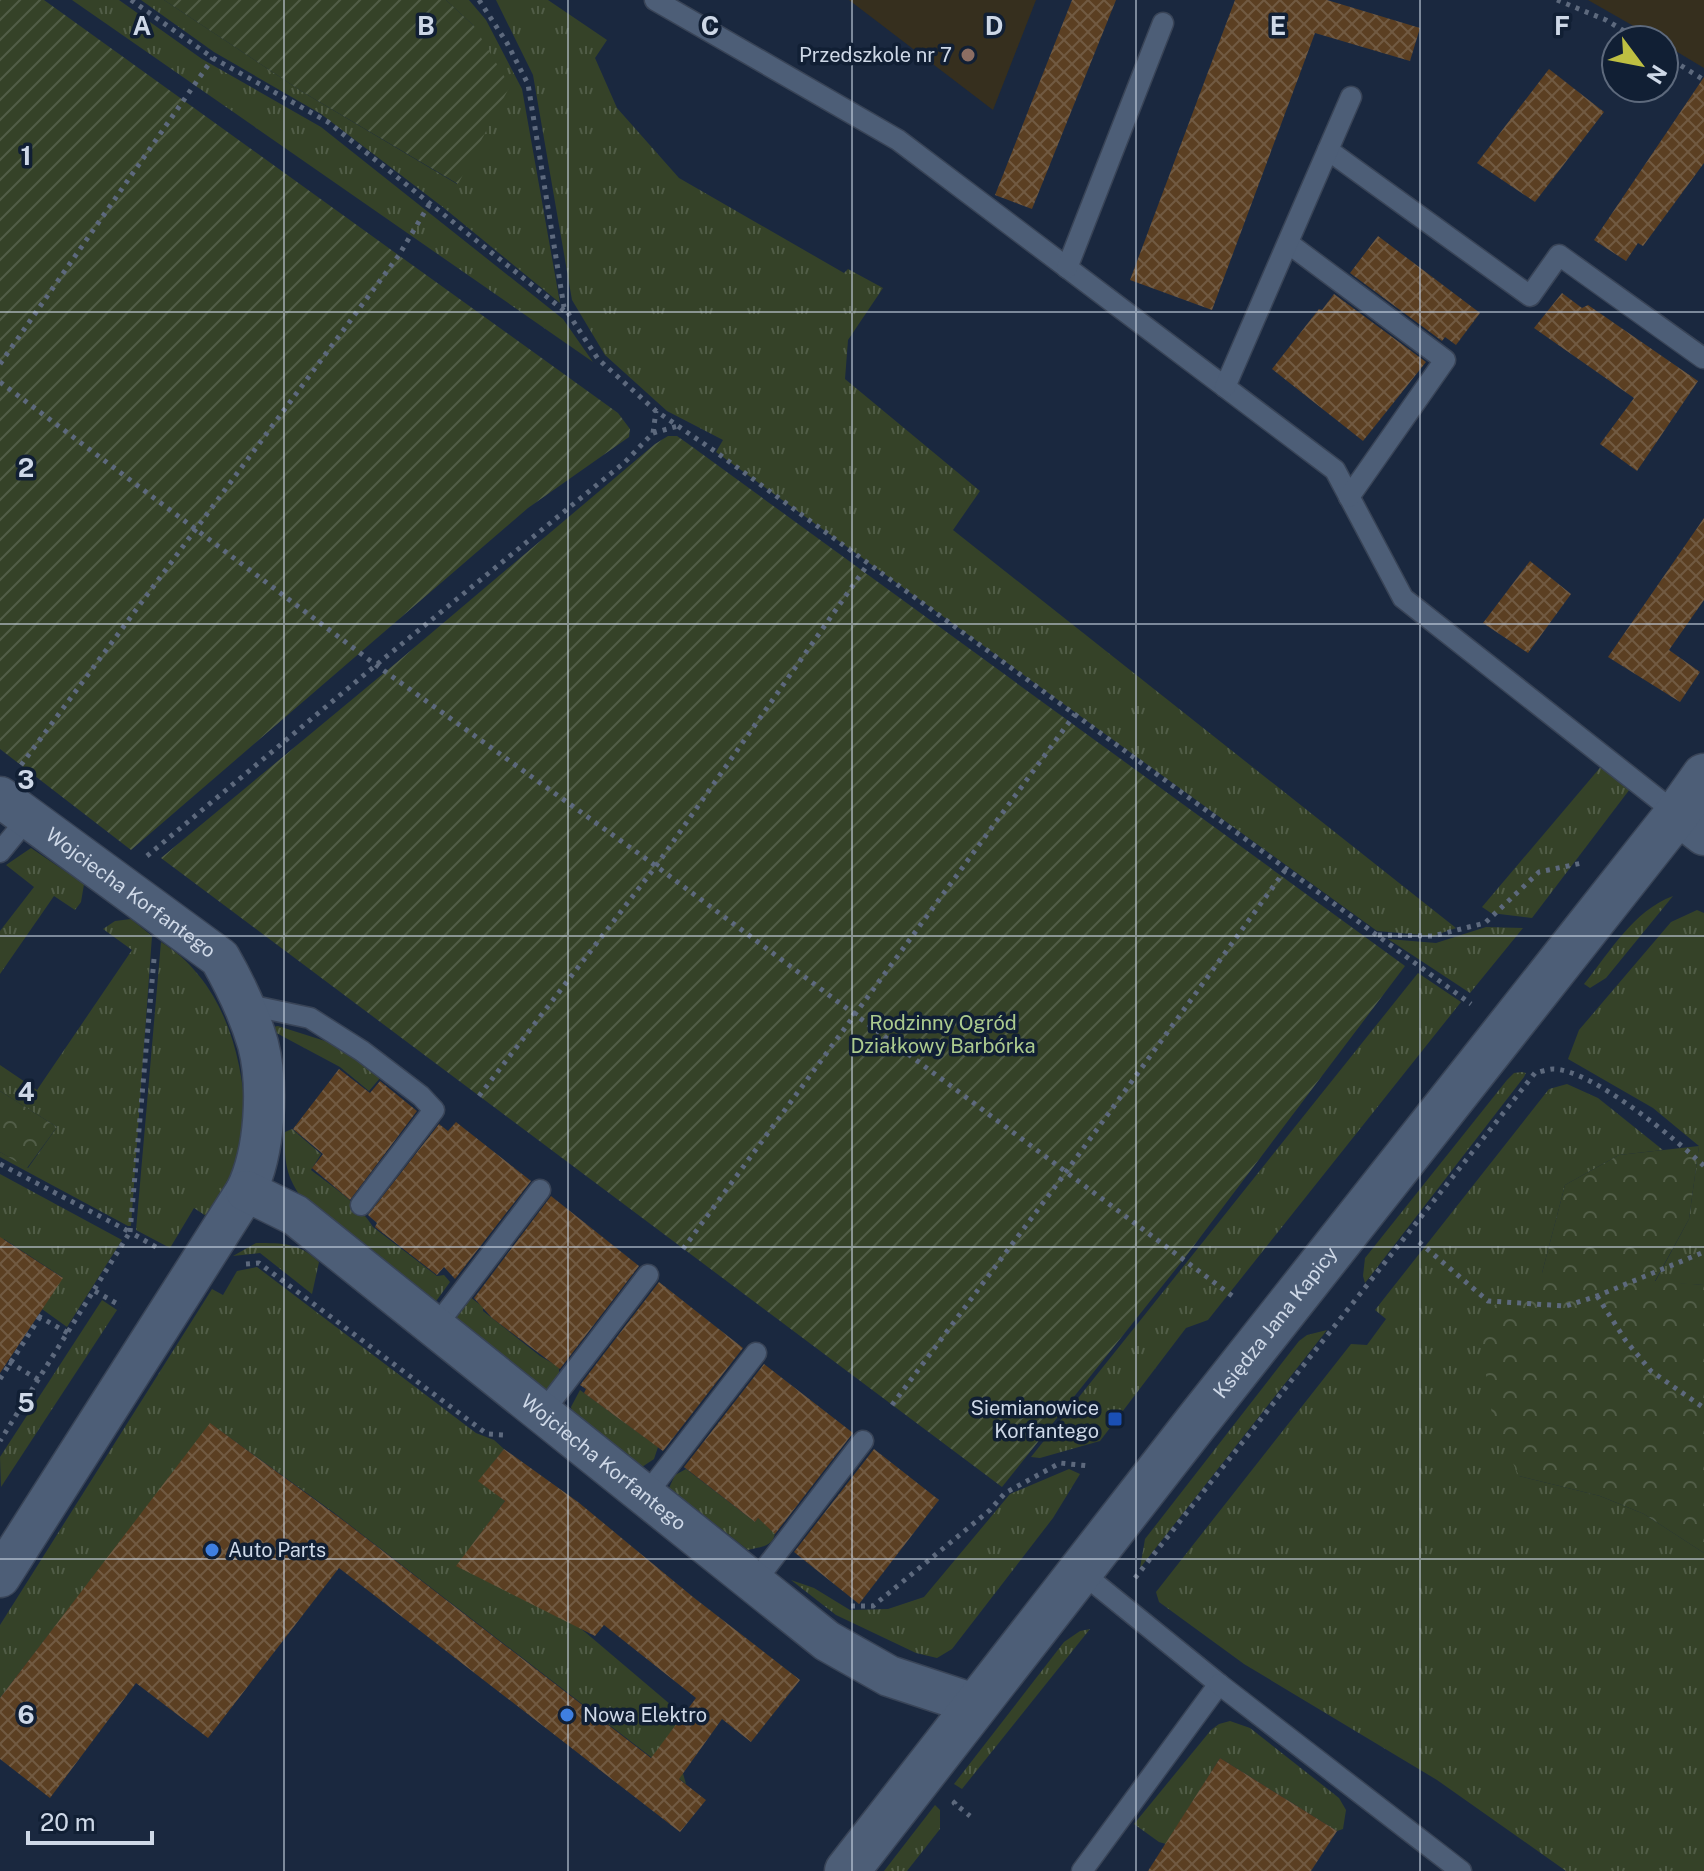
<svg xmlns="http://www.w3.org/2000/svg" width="1704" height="1871" viewBox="0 0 1704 1871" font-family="'Public Sans',sans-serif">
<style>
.education{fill:#362f1e}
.grass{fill:url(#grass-tufts)}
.forest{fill:url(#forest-crowns)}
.garden{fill:url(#garden-furrows)}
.building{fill:url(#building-cross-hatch)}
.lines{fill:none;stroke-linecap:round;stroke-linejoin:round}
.service-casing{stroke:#394457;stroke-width:23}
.minor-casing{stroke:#394457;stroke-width:43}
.tertiary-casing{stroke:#394457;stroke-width:47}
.path{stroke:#5d697d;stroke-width:5;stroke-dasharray:4 6;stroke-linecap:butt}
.service{stroke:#4d5e77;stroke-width:20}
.minor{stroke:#4d5e77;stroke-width:40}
.tertiary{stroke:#4d5e77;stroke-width:44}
.grid{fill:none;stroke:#ced8e7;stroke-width:2;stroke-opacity:0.55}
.education-dot{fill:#8d6e63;stroke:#111f34;stroke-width:3}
.transit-dot{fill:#1a4fb4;stroke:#111f34;stroke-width:3}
.shop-dot{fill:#3f7fe0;stroke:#111f34;stroke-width:3}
.labels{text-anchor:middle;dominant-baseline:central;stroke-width:7;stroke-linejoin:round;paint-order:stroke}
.poi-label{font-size:20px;fill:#ced8e7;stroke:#111f34;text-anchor:end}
.street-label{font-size:20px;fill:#ced8e7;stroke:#111f34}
.park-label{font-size:20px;fill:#accb8e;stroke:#111f34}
.grid-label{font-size:26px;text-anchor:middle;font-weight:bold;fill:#ced8e7;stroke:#111f34;stroke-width:7;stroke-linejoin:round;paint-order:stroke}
</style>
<defs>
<pattern id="grass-tufts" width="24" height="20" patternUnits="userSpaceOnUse" patternTransform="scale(2)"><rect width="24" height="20" fill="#354228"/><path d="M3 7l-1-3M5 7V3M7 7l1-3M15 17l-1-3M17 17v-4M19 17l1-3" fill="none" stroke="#515d47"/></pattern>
<pattern id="forest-crowns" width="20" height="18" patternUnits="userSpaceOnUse" patternTransform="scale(2)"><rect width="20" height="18" fill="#354228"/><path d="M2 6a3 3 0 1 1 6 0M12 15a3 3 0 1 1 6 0" fill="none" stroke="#515d47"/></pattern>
<pattern id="garden-furrows" width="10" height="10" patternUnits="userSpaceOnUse" patternTransform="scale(2)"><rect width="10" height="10" fill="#354228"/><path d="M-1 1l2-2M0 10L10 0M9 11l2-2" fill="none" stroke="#515d47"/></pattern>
<pattern id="building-cross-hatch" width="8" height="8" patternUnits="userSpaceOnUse" patternTransform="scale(2)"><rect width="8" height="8" fill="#5b3f22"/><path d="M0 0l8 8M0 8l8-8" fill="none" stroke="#715a42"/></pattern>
</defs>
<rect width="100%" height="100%" fill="#1a283f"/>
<!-- education -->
<g class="education">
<path d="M849,0H1036L993,110Z"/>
<path d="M1588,0H1704V68L1664,44V40H1658Z"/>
</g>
<!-- grass -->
<g class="grass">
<path d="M72,0H119L202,59L321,127L563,319L593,362Z"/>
<path d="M141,0H164L301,91L457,184L474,26L446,0H469L486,20L522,89L560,303L444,208L321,114L214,52Z"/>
<path d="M496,0H548L607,40L595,58L617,108L679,178L844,273L848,269L883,288L848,340L845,379L980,491L953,530L1456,928L1433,936L1377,931L716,452L723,440L667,411L605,355L572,300L533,75Z"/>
<path d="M1604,763L1633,785L1532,918L1491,913L1482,907Z"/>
<path d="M31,848L84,884L81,902L75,910L54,896L0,974V931L34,887L6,865Z"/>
<path d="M1673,896L1606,978L1590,988L1584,984C1610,952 1633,911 1673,896Z"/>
<path d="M1697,910L1704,913V1285L1655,1282L1689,1219L1699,1146L1653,1108L1568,1059L1579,1030L1671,922Z"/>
<path d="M131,919L152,936L131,1226H128L0,1157V1152L28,1168L57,1127L0,1091V1065L37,1090L132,950L103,929L115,921Z"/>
<path d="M1486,927L1523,928L1470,993L1388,939L1436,943Z"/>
<path d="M161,942C220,978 243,1051 245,1117C246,1128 249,1144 246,1154C242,1172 221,1202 212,1220L194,1208L170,1248L136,1230Z"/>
<path d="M1418,973L1461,1002L1208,1320L1186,1328L1100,1441L1040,1458L1031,1457Z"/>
<path d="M278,1026L344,1047L380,1078L369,1091L340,1067L267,1028Z"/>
<path d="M1522,1072L1526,1073L1524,1077L1365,1283L1363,1276L1365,1258L1507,1080L1514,1073Z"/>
<path d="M1567,1084L1598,1098L1663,1150L1619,1155L1565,1185L1542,1273L1519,1476L1600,1496L1644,1514L1704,1553V1871H1566L1437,1780L1244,1664L1159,1602L1156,1592L1351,1344L1367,1345L1386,1319L1375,1310L1549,1089Z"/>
<path d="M292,1129L321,1154L311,1170C333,1187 358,1203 373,1227L437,1276L444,1275L450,1282L434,1304L305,1202C286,1178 284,1162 285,1132Z"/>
<path d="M0,1174L122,1240L67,1327L42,1309L62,1277L4,1239L0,1244Z"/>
<path d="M256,1243C283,1243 300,1243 319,1262L312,1294L260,1253L233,1256Z"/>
<path d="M257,1267L476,1433L494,1440L504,1449L479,1481L505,1501L473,1544L585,1632L684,1716L671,1732L686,1784L333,1512L211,1424L0,1698V1625L212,1289L223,1295L237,1271Z"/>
<path d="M470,1297L483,1307V1311L540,1356L559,1367V1378L550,1390H545L453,1318Z"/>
<path d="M102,1300L117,1310L1,1487L0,1457Z"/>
<path d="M1327,1330L1140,1568L1145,1539L1299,1341L1307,1335Z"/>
<path d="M580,1390L658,1447L654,1459L642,1467L572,1411L571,1407Z"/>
<path d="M686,1469L755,1522L758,1518L775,1533C773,1547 760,1547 748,1550L669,1488L675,1475Z"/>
<path d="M1069,1469L1080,1474L1053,1518L952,1649L937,1658L916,1653L836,1615L791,1580L814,1588L850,1610L888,1609L924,1597L1010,1494Z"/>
<path d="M1090,1629L962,1789L954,1784L1064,1642L1080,1631Z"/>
<path d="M1230,1721L1250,1728L1339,1798L1346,1810L1343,1829L1337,1831L1220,1758L1166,1844L1159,1842L1134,1824L1211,1730L1219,1724Z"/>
<path d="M935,1805L940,1810V1829L907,1871H884Z"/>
</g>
<!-- forest -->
<g class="forest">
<path d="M0,1091L57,1127L27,1168L0,1152Z"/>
<path d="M1699,1146L1689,1219L1655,1281L1704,1285V1553L1644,1514L1600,1496L1519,1476L1493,1420L1477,1317L1542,1273L1565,1185L1619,1155Z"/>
</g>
<!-- garden -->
<g class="garden">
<path d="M0,0H44L618,413L630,429L629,437L528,508L131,850L0,749Z"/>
<path d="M164,0H446L474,26L510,86L458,184L301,91Z"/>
<path d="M668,436H677L687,443L1405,966L1183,1260L1002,1487L161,858L396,663L655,444Z"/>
</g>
<!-- building -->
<g class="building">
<path d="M1072,0H1116L1032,209L995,195Z"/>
<path d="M1235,0H1327L1420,28L1410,61L1315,33L1212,310L1130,280Z"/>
<path d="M1549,69L1604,112L1535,202L1477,163Z"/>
<path d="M1704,77V163L1643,246L1638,243L1626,261L1594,240Z"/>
<path d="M1378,236L1480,313L1456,345L1445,337L1442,341L1350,273Z"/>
<path d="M1562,293L1582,308L1588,305L1698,381L1637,471L1600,444L1634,398L1534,328Z"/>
<path d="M1334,294L1426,362L1363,441L1272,369L1319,309L1322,310Z"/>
<path d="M1704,518V600L1669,650L1700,672L1680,702L1608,657Z"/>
<path d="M1530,561L1571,594L1528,653L1483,623Z"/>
<path d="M339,1069L370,1093L380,1081L417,1111L350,1200L312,1168L323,1154L293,1129Z"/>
<path d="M456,1122L531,1181L455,1279L444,1267L437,1275L375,1227L377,1223L368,1215L439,1124L448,1131Z"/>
<path d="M551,1196L639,1266L560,1369L492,1318L474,1298Z"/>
<path d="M0,1237L63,1278L0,1373Z"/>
<path d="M659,1282L743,1348L663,1451L584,1393L586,1389L580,1385Z"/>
<path d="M764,1364L853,1433L775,1534L758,1518L755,1522L684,1467Z"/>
<path d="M210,1423L344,1521L651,1758L696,1698L604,1625L595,1636L456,1566L505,1501L478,1481L504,1449L578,1502L693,1597L800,1680L751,1742L722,1719L679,1779L706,1800L680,1832L339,1568L208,1738L136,1683L50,1798L0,1759V1698Z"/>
<path d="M874,1449L939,1500L859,1604L794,1552Z"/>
<path d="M1220,1758L1337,1831L1311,1871H1148Z"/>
</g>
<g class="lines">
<defs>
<g id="service">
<path d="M655,0L898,140L1335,470L1403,598L1677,814"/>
<path d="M1328,150L1530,296L1559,255L1703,358"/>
<path d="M1288,243L1445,360L1349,497"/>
<path d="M1067,268L1163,23"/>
<path d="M1225,387L1351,97"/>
<path d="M0,852L28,818"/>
<path d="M244,1004L310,1018L362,1051L421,1096L434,1110L361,1205"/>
<path d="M436,1326L540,1190"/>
<path d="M543,1412L648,1275"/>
<path d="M645,1496L756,1353"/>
<path d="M1081,1572L1219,1684L1082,1871"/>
<path d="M754,1583L863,1441"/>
<path d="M1219,1684L1461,1871"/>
</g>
<g id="minor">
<path id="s1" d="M0,797L220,958C236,986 249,1013 258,1044C269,1086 265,1152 246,1191L0,1577"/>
<path d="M1677,814L1704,835"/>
<path id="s2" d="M246,1191L295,1215L827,1641L889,1676L977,1705"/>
</g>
<g id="tertiary">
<path id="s3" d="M847,1871L1195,1424L1677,814L1704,776"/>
</g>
</defs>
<!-- service casing -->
<use href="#service" class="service-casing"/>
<!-- minor casing -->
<use href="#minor" class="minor-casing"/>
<!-- tertiary casing -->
<use href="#tertiary" class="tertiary-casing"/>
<!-- path -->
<g class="path">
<path d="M131,0L213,58L328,122L567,313"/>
<path d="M479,0L507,43L528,84L564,307L598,359L656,411L716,452L1471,1004"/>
<path d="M1557,0L1606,20L1639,40"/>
<path d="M1664,55L1704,80"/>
<path d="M0,364L213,58"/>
<path d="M0,382L376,665L656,866L1235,1298"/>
<path d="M653,433L678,426"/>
<path d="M21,765L399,255L430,203"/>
<path d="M147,856L376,665L625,462L653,433L656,411"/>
<path d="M1378,935L1433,936L1485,923L1539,872L1582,863"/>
<path d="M154,959L130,1232L161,1250"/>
<path d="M479,1096L656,866L868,564"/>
<path d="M0,1164L130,1232L0,1441"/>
<path d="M1419,1242L1488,1301L1566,1306L1597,1296L1704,1252"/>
<path d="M683,1249L1075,714"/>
<path d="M246,1264L259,1263L487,1434L504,1435"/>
<path d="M95,1291L121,1306"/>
<path d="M1597,1296L1626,1341L1651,1371L1704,1408"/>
<path d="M38,1316L68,1333"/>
<path d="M9,1362L39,1380"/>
<path d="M0,1379L40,1317"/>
<path d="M892,1405L1066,1172L1286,869"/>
<path d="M1135,1578L1535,1073C1540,1072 1548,1069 1553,1069C1591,1069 1677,1140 1704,1166"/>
<path d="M851,1606H873L990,1510L1005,1493L1060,1463L1089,1466"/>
<path d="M956,1801L954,1803L970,1816"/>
</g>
<!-- service -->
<use href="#service" class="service"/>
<!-- minor -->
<use href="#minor" class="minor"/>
<!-- tertiary -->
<use href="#tertiary" class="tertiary"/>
</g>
<!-- grid -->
<path class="grid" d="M284,0V1871M568,0V1871M852,0V1871M1136,0V1871M1420,0V1871M0,312H1704M0,624H1704M0,936H1704M0,1247H1704M0,1559H1704"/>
<!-- markers -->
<circle class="education-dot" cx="968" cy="55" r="8"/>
<rect class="transit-dot" x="1107" y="1411" width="16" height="16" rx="4"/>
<g class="shop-dot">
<circle cx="212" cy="1550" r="8"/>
<circle cx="567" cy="1715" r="8"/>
</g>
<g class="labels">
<!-- poi labels -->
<g class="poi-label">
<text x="952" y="55">Przedszkole nr 7</text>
<text x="1099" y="1408">Siemianowice<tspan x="1099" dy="23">Korfantego</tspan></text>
<text x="228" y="1550" text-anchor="start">Auto Parts</text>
<text x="583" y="1715" text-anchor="start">Nowa Elektro</text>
</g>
<!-- street labels -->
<g class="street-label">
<text stroke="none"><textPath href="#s1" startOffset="162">Wojciecha Korfantego</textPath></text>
<text stroke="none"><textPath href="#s3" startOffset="696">Księdza Jana Kapicy</textPath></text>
<text stroke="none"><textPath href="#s2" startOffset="450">Wojciecha Korfantego</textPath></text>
</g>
<!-- park labels -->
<g class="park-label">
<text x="943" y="1023">Rodzinny Ogród<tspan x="943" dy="23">Działkowy Barbórka</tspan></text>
</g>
</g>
<g class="grid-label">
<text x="142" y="35">A</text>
<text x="426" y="35">B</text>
<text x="710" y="35">C</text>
<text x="994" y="35">D</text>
<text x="1278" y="35">E</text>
<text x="1562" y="35">F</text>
<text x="26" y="165">1</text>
<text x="26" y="477">2</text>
<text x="26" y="789">3</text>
<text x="26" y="1101">4</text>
<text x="26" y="1412">5</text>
<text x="26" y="1724">6</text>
</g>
<!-- north arrow -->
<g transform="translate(1640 64) rotate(122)"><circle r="38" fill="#111f34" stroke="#5d697c" stroke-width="2"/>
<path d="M0-6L14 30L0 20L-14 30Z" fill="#bebf42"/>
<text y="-12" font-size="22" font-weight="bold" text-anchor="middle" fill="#ced8e7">N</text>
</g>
<!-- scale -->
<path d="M28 1831v12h124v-12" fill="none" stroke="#ced8e7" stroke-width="4"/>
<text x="40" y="1831" font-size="24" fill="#ced8e7" stroke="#111f34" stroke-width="6" paint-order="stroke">20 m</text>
</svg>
